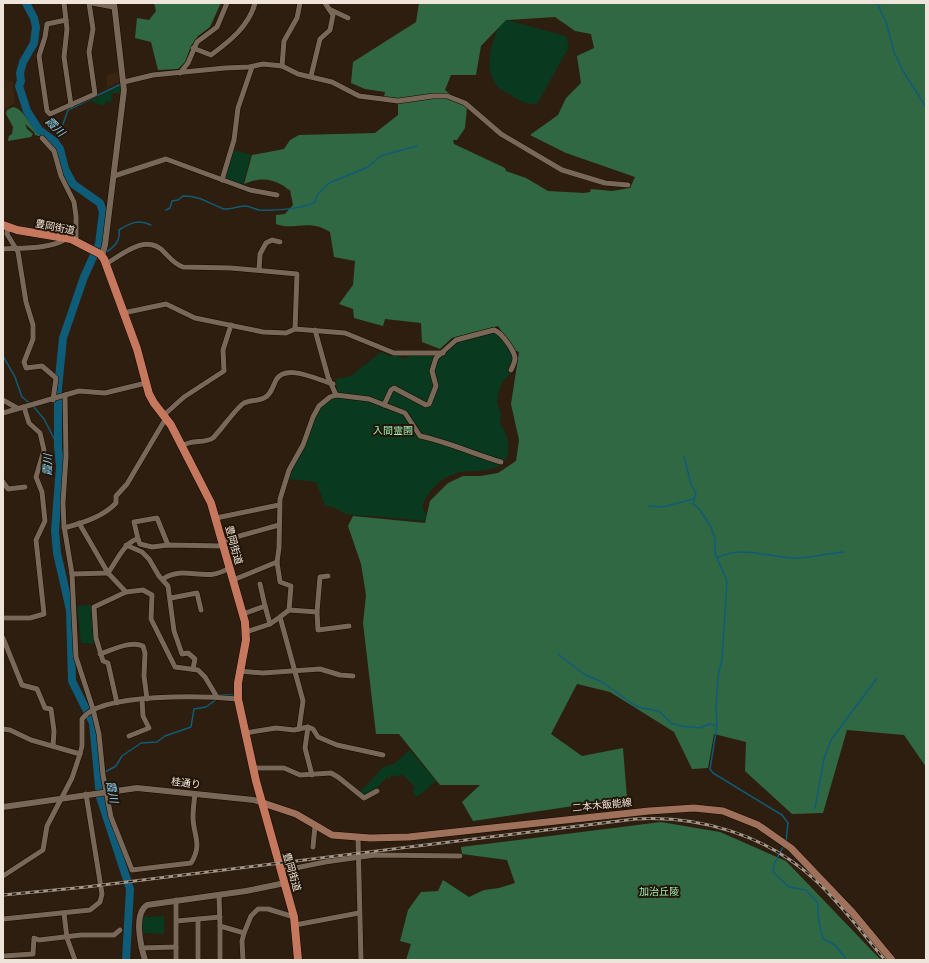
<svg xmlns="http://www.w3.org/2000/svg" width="929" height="963" viewBox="0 0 929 963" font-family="Roboto,'Noto Sans JP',sans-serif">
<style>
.built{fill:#392511}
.green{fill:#09391e}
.forest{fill:#306844;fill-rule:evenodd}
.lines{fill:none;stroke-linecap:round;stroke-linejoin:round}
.stream{stroke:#0f5c79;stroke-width:1.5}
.river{stroke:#0f5c79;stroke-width:8}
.minor-casing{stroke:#150800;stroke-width:6}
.tertiary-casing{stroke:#150800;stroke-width:7}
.secondary-casing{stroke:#150800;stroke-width:8}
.primary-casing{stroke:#150800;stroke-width:9}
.minor{stroke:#796857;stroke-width:5}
.tertiary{stroke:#796857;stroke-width:6}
.secondary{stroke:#9f705a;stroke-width:7}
.primary{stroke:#c5785d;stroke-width:8}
.rail-casing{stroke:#a3978b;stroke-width:3}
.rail{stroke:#231507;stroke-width:1.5;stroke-dasharray:4.5;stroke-linecap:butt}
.labels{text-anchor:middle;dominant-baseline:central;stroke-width:4;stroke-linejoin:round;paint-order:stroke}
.street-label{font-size:10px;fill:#eee4da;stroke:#231507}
.park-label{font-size:10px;fill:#9df0b6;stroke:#231507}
.water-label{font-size:11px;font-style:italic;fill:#8bd7fc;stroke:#231507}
</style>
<rect width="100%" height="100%" fill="#2d1e0f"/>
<!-- built -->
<g class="built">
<path d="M120,71L121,81L107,88L106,75Z"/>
<path d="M3,79L13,82L15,103L4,110Z"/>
</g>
<!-- green -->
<g class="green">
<path d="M503,19L566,36L569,47L537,104C527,105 518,100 511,95C507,93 501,90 498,87C481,67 493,38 503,19Z"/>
<path d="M122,85L121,93H112L111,103L106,101L104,106L90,101Z"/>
<path d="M234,150L251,155L243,184L225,180L224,178Z"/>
<path d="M495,328L504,335L517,358L512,372L502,382L499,391L497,403L501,414L500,424C510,436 514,461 495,468C484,472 472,470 461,472C443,476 428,489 422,507L427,516L424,521C400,518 375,516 351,515C341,514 337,506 325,506L316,482L288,479L315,418L320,409L337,389L336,379L351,376L381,352L390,356L394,354L403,359L414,354H439L455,339Z"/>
<path d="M92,605L95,644L81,643L77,606Z"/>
<path d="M410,750L436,781L417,797L412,791L415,787L402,774L398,777L393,775L389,779L387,777L372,793L363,796L359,791L365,787L383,767L394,764Z"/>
<path d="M164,916V934L142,933V919L145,917Z"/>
</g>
<!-- forest -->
<g class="forest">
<path d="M154,3H219L220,5L210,27L198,36L191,46L185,62L178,69L158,70L151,42L135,38L137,18L149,20L156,11Z"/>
<path d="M419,3H926V767L904,735L847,730L823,813L792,814L745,771L746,742L714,734L708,768L692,769L674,732L610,692L577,684L551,734L582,756L623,748L627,798L473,821L462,802L480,785H440L399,734H376L363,623L366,595L361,564L348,526L353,516L425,523L430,501L448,483L463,476H480L498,473L516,461L519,440L511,404L519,352L514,350L498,326L452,338L440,349L422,342L421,323L385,319L383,326L354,318L353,309L339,304L353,285L355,261L334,257L330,232C309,218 293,231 276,224V215L285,214L293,205L290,190C286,189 285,186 282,185C269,178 257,178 244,184L252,155L284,149L290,140L299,135L375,133L398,115V103L383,101L385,92L365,89L351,83L353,62L416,22ZM555,17L575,31L591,34L594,48L577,56L581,83L566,98L558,115L530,135L566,153L635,177L630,188L612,191L591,189L590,192L584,193L548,191L526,178L506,171L505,168L454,144L453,140H457L465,128L467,107L445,90L451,75H476L481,46L506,20Z"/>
<path d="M13,107C24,108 31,129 42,137L35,135L34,132L25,124L27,129L33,134L31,137L8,141L9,136L12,134L13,127L6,114L7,110Z"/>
<path d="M661,822L720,832L786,861L881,960H406L411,944L400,941L408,910L421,892L438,891L443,880L469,897L484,890L499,888L515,883L507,860L462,854L461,847Z"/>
</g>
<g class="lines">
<!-- stream -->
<g class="stream">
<path d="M877,3L886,22L894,52L903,71L926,107"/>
<path d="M56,144L68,110L121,84"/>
<path d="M166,210L170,208L172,201L178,200L183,196C202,196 209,204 224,209C230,210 238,206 245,206C250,206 254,209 259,210C275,211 299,209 314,203L318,194L329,183L368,167L380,156L417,146"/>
<path d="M106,252C115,247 121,239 119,230C130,223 138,219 151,225"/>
<path d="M3,356L15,377L22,397L31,404"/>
<path d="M33,406L44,419L58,446"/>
<path d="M684,456L691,484L696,493L693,504L700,510L711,527L715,539V553L727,581L722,660L718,676L716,707L717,725"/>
<path d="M648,506L663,507L693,499"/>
<path d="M717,558C740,545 768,557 792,558C806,559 829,553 844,552"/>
<path d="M558,654L585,675L602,682L637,707L659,711L671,723L681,726L700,728L709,724L717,726L710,769L713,773L782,815L788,823L786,842"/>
<path d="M217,695H233"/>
<path d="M105,772L116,766L122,756L141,743L157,742L165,736L191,727L194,709L206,707L217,699"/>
<path d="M815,808L824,759L831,740L877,678"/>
<path d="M783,847L774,864L773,872L789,887L806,890L818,903C817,914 820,928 823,939L835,945L847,960"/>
</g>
<!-- river -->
<path class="river" d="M26,3L34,18L36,27L34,43L23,62L20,73L21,81L19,86L27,111L39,130L54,141L60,149L65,169L73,184L100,203L103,212L99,244L84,277L63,338L58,388V446L60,467L55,531L57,553L70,610L72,681L93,723L100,797L130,889L126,960"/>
<defs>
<g id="minor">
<path d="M64,3L67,29L64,57L71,105"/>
<path d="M92,3L113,7"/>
<path d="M329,9L348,18"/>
<path d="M66,20L47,24L45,37L39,56L47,111L50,114L95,94L89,52L93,29L89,3"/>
<path d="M193,48L211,55C230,41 249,26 255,3"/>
<path d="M282,66L284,41L297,18L300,3"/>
<path d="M180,73L188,63L197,42L217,27L227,3"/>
<path d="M311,76L320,39L330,30L333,15L325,3"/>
<path d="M124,82L153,75L225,68L249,67L263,64L282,66L298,74L332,82L359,96L398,101L433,96H447L465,103L501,134L562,170L605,183L628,185"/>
<path d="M42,138L54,151L61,176L74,202L76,216V241"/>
<path d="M114,176L166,159L250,190L277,195"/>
<path d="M222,180L234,140L238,108L252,67"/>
<path d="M8,228L7,234L18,252L26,302L33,325V339L24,362L26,368L42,366L56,378L53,400"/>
<path d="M3,249C18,248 56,249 66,238"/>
<path d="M106,264C123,254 146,233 164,252C170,258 174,264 183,267L231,268L297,274L295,329"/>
<path d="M259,270L260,254L266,243L272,240L280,242"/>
<path d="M123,313L166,304L195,318L263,332L286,333L295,329L345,333L394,353H443"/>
<path d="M315,330L328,377L336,395"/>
<path d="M65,395L66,457L63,503L64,526L72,574L76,657L93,709L99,734L103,775L111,817L132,870L191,863C203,844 193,835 193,817C193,809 194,802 195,794"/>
<path d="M3,400L17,408"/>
<path d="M384,405L391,390L394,388L426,405L429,404L436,386L432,371L436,358L456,340L494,330C501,332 514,350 515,358C515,362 513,366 511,370"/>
<path d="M3,413L79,391L105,393L146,383"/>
<path d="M164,415L184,397L224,371L223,350L231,325"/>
<path d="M182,446C192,439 204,444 213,438C221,430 236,408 244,403C250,400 258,401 264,398C271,395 273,386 276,380C286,363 318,380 333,384"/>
<path d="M3,482L8,489L25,487"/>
<path d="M216,518L279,505"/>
<path d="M64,528C82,523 103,517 116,503V496L127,484L166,418"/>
<path d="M138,539L134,522L157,518L168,545"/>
<path d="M222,541L279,525"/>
<path d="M126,545L142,552L149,559L159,576L168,586L174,631L182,654L188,653L195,659L193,669"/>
<path d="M72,574L108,573L79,523"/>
<path d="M163,579C185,564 205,584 229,568"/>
<path d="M233,580L277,562"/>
<path d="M260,584L265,606"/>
<path d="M171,598L197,593L201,610"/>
<path d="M289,610L317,612L318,630L349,626"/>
<path d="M317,612L320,577L328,576"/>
<path d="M243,614L265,606L270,624"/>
<path d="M3,618H30L44,614L36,540L45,521L42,492L36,477L44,450L40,433L29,423L24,407"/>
<path d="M246,632L270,624L280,617"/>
<path d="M3,638L22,685L37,689L45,708L51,709L54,731L53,746"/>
<path d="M100,654C112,650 131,640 143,646L145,653L144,676L147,699"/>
<path d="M239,671L263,673L320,669L340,675L353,676"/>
<path d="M217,697L205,677L198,670L175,667L151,619L152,595L143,590L126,592L108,573C116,562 125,541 138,539L140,544L152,547L168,545L223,546"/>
<path d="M117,703L108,663L103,661L96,638L94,607L126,592"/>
<path d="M308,727L305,748L312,775"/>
<path d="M3,729L10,730L31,740L80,754"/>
<path d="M299,729L303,701L280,617L289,610L291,586L280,582L277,562L279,548L280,499L289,470L303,445L313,417L319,406L330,397L336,395L369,399L405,413L420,436C448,442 474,454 501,462"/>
<path d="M245,733L276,728L294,730L308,727L313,729L318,737L337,745L383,755"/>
<path d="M129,736L149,728L143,716L142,700"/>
<path d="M254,768H284L300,775L331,773L338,777L364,798L377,791"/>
<path d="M358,837L361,960"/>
<path d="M313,847L315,826"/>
<path d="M281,871L325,862L375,855L460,856"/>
<path d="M3,876L43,850L47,826L72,778L80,754L82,746V719C100,692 207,696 238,699"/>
<path d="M219,895L220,926L244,933L242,941L243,960"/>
<path d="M64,913L67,938L75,960"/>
<path d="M3,919L90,910L100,902L102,894L86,794"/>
<path d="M198,919V960"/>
<path d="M177,921L220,917"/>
<path d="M295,925L359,913"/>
<path d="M220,926V960"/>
<path d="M244,933L251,916L258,909H268L294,917"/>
<path d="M141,948L176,947"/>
<path d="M3,956L33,954L34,938L39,940L81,935H114L120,930"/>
<path d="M176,960V900"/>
</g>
<g id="tertiary">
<path d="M102,256L105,245L124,90L114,3"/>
<path d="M3,807L137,788L254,800L263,803"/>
<path d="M145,960C141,947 133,914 147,905L246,891L285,883"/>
</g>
<path id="secondary" d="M263,803L296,814L332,835L370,838L409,837L649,811L694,808L723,811L758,825L791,848L853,913L892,960"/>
<path id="primary" d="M3,225L17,230L71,239L100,254L104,259L137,349L149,394L154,403L171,425L211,503L245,622L246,640L238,683V699L256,781L294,917L298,960"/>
</defs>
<!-- minor casing -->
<use href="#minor" class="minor-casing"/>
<!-- tertiary casing -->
<use href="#tertiary" class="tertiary-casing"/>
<!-- secondary casing -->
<use href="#secondary" class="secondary-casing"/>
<!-- primary casing -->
<use href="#primary" class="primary-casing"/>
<!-- minor -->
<use href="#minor" class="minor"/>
<!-- tertiary -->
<use href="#tertiary" class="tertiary"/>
<!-- secondary -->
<use href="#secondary" class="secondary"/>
<!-- primary -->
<use href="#primary" class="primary"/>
<defs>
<path id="rail" d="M3,895L86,887L635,819C699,815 767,835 815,880C841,904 862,933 885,960"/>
</defs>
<!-- rail casing -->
<use href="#rail" class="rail-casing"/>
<!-- rail -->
<use href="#rail" class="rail"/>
</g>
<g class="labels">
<!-- street labels -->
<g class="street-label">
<text transform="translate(55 227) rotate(11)">豊岡街道</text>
<text transform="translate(234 545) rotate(75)">豊岡街道</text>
<text transform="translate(186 783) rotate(7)">桂通り</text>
<text transform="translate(602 805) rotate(-6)">二本木飯能線</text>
<text transform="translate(292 872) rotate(74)">豊岡街道</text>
</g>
<!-- park labels -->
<g class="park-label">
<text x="393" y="430">入間霊園</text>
<text x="659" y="891">加治丘陵</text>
</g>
<!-- water labels -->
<g class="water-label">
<text transform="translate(55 127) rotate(45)">霞川</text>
<text transform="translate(48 465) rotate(-89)">霞川</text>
<text transform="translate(112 792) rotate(79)">霞川</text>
</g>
</g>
<!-- border -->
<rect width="929" height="963" fill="none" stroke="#eee4da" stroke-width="8"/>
</svg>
